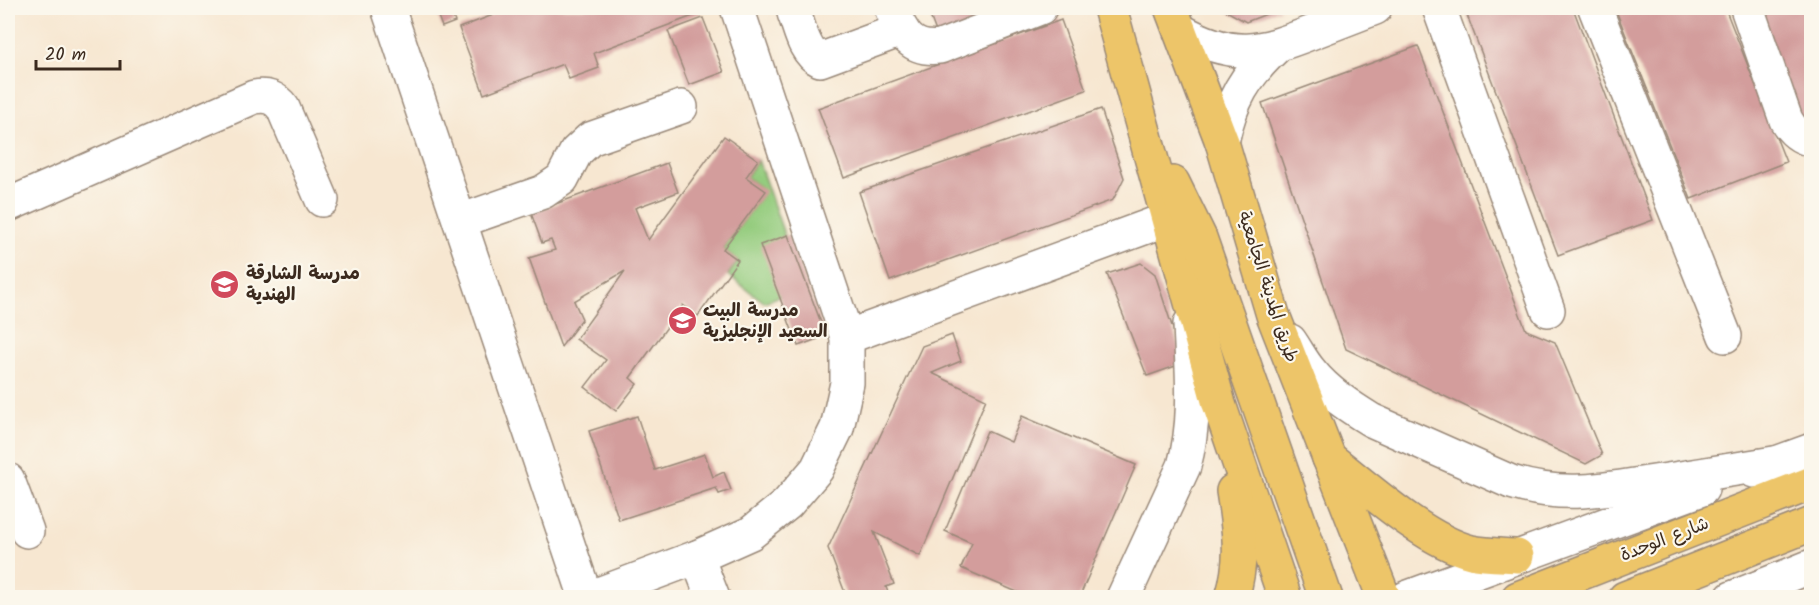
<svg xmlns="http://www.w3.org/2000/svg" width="1819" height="605" viewBox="0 0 1819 605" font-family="Kalam,'Playpen Sans Arabic',sans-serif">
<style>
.green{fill:#94cc7e;stroke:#687b4e;stroke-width:1.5}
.building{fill:#d39d9c}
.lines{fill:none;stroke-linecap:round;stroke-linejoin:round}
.minor-casing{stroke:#998878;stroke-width:36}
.major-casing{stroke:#998878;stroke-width:36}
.highway-casing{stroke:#998878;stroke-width:36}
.minor{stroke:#fff;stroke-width:33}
.major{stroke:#edc569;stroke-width:33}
.highway{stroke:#edc569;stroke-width:33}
.labels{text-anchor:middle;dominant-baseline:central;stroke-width:4.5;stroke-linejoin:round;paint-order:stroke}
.poi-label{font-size:18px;font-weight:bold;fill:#3b2a1e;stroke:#fbf7ec;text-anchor:start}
.street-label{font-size:18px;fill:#3b2a1e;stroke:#fbf7ec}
</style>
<rect width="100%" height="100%" fill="#fbf7ec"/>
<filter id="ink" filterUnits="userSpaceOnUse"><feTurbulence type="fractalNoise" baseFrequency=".0167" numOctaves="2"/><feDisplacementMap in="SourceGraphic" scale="12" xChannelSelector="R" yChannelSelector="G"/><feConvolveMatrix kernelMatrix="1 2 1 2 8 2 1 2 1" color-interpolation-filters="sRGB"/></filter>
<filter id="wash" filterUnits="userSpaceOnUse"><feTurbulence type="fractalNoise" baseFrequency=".008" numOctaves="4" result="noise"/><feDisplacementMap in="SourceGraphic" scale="24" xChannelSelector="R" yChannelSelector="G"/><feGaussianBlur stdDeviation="1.35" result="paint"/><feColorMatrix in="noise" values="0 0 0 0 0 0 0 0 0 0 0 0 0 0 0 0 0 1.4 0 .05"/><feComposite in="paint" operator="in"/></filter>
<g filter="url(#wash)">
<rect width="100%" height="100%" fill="#f7e7d1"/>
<!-- green -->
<path class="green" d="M758,160L803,288L764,302L728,275L738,261L723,249L765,191L746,177Z"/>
<g id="blocks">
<!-- building -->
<g class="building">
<path d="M435,8H450L455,22L442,27Z"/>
<path d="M458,8H470L466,13Z"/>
<path d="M490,8H699L701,13L594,53L599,68L569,79L563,64L484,94L459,28L493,15Z"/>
<path d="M927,8H973L978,22L938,37Z"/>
<path d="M1221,8H1282L1246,22Z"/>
<path d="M1487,8H1573L1653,220L1558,255L1467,15Z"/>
<path d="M1615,8H1725L1786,162L1691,199Z"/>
<path d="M1755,8H1812V117L1799,122Z"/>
<path d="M703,18L724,72L689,85L668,31Z"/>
<path d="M1061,20L1086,90L844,178L818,108Z"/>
<path d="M1418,46L1526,330L1555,342L1602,455L1586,464L1346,349L1262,103Z"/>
<path d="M1101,109L1124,178L1113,200L890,281L859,192Z"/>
<path d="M724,136L758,160L746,177L766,191L723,249L738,260L698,316L683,305L630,378L637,384L616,411L585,387L606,360L576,339L625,271L574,301L582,319L561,347L529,258L555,250L551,240L542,243L531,213L667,163L678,192L635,208L648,240Z"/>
<path d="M788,235L826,336L798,346L760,245Z"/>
<path d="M1141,263L1155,274L1184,363L1147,376L1107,274Z"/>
<path d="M952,335L961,361L932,373L986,399L920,556L874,532L894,584L886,587L890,598H847L828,548L922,346Z"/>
<path d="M637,416L655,470L705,454L713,477L724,472L731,490L719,494L716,488L619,520L589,431Z"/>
<path d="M1022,416L1136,465L1079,598H1031L961,568L972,543L945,531L987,431L1011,442Z"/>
</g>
</g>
</g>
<g filter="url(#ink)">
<use href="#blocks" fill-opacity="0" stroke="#998878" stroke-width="1.5"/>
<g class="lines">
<defs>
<g id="minor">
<path d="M388,8L586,598"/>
<path d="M891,8C902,32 909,51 940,47L1040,8"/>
<path d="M1439,8L1548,310"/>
<path d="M1595,8L1725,336"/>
<path d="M1747,8L1786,120C1792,131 1799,137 1812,140"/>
<path d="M794,13C800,28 804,53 820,60L901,30"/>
<path d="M1180,30C1233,60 1259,53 1313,32C1334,24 1354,16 1375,8"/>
<path d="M1222,142C1231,100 1245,76 1276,47"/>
<path d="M8,205L254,97C267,95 275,97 283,108L322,200"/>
<path d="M460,221L543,192L562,179L576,152L590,139L681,107"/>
<path d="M847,337L1168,219"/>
<path d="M1290,341C1297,351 1303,363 1311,372C1327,392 1350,407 1371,420L1511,482C1565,499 1606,489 1661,481C1699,475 1737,469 1774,463"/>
<path d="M1754,471L1812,450"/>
<path d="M8,480L27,531"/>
<path d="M697,557L713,598"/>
<path d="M588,598L697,557L751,533L787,504L817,469L837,428L847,383V337L737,8"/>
<path d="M1123,598L1184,466C1197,419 1192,372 1190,324"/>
<path d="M1406,598L1702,489"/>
<path d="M1732,598L1812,566"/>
</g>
<g id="major">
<path d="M1110,8L1219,404L1285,598"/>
<path d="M1171,8L1222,142L1273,315L1384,598"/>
<path d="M1173,183L1200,238L1326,598"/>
<path d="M1329,458C1368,488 1424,540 1471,552C1486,555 1502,555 1517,556"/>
<path d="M1232,598C1244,558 1239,531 1233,491"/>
</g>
<g id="highway">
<path d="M1518,598L1812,483"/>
<path d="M1625,598L1812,524"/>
</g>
</defs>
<!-- minor casing -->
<use href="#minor" class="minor-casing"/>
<!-- major casing -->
<use href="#major" class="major-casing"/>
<!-- highway casing -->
<use href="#highway" class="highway-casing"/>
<!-- minor -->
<use href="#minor" class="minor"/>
<!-- major -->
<use href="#major" class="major"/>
<!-- highway -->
<use href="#highway" class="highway"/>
</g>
</g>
<!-- icons -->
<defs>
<symbol id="school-disc" viewBox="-11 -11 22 22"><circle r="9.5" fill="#d1495b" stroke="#fbf7ec"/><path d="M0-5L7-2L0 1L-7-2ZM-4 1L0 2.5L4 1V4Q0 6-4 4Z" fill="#fff"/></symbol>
</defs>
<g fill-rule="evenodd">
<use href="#school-disc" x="208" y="268" width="33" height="33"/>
<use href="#school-disc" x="666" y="304" width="33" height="33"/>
</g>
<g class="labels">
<!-- poi labels -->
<g class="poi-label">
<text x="246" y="274">مدرسة الشارقة<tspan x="246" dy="21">الهندية</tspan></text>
<text x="703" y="311">مدرسة البيت<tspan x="703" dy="21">السعيد الإنجليزية</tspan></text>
</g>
<!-- street labels -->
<g class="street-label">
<text transform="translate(1267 287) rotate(72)">طريق المدينة الجامعية</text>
<text transform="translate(1665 540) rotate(-21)">شارع الوحدة</text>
</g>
</g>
<!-- margin -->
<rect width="1819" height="605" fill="none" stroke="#fbf7ec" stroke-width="30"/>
<!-- scale -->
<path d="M36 60v9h84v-9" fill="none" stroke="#3b2a1e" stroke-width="3"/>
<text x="45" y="60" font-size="18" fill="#3b2a1e" stroke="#fbf7ec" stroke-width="4.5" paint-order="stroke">20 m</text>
</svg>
